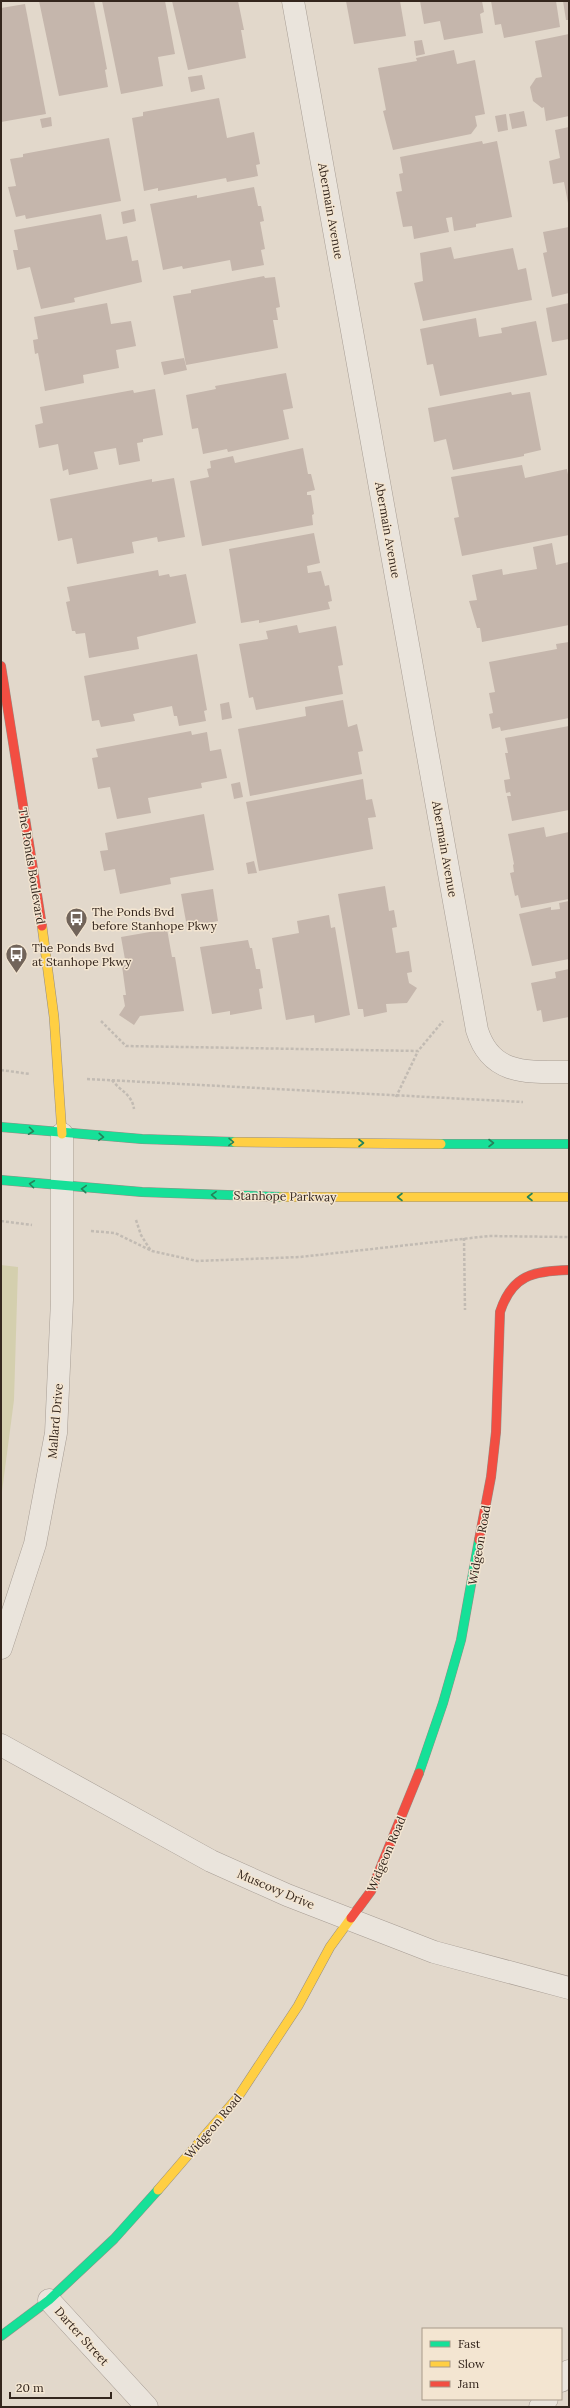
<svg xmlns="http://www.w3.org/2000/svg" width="570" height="2408" viewBox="0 0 570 2408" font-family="Lora,serif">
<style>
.green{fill:#d4cfae}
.building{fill:#c5b6ac}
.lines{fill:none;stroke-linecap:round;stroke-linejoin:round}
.street-casing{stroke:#a79d94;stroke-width:23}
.fast-casing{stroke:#968d84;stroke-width:10}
.slow-casing{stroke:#968d84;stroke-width:10}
.jam-casing{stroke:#968d84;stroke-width:10}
.path{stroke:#c2bbb3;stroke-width:2.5;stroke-dasharray:3 2;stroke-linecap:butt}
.street{stroke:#eae4dc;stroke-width:22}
.fast{stroke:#16e098;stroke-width:9}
.slow{stroke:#ffcf43;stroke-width:9}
.jam{stroke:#f24e42;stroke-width:9}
.oneway{stroke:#25835a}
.labels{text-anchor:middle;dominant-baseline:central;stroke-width:3;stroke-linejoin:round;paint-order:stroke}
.street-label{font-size:12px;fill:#34261d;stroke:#f3e5d1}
.poi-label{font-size:12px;fill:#34261d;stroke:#f3e5d1;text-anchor:start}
</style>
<rect width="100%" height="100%" fill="#e2d8cb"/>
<!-- green -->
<path class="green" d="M1,1265L18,1267L14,1400L1,1499Z"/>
<!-- building -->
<g class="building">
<path d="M39,1H94L107,69L105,70L108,87L59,96Z"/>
<path d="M102,1H165L175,54L158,57L163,86L121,94Z"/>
<path d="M172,1H238L244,30H241L246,58L188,70Z"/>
<path d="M346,1H400L406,36L354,44Z"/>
<path d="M420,1H482L484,12L480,14L483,33L444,40L440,21L424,24Z"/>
<path d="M491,1H556L560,27L504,38L501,24L495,25Z"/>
<path d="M563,1H569V20H566Z"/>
<path d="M25,4L46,114L1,122V8Z"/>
<path d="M569,34V116L546,121L544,107L542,108L533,101L530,87L536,78L542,77L535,41Z"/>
<path d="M422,40L425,54L416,56L414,41Z"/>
<path d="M454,50L457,64L475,60L485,114L475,116L477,126L471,134L393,150L383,111L386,110L378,68L417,61L416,58Z"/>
<path d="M202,75L205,89L191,92L188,77Z"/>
<path d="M219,98L227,138L254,132L260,164L256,165L258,176L227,182L226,178L158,191V188L144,191L132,118L143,116V112Z"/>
<path d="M524,111L527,126L512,129L509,114Z"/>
<path d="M506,114L508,130L498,132L495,116Z"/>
<path d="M51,117L52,126L42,128L40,119Z"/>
<path d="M569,127V203H568L564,182L553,184L549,161L560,158L555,130Z"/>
<path d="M109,138L121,201L26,219L25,215L16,217L8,187L16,186L10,159L23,157V154Z"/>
<path d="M482,141L483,144L497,141L512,217L476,224V227L454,231L452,217L446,218L449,232L414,239L412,226L403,227L396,192L402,191L399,174L403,173L400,157Z"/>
<path d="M254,187L258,206H261L264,221L260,222L265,249L261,250L264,265L232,271L230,260L183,269L182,266L163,270L150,204L197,195V198Z"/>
<path d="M134,209L136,221L123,224L121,212Z"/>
<path d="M101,214L106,240L127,236L132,261L138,260L142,282L74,298L75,302L41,309L30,267L17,270L13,250H18L14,230Z"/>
<path d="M569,227V293L552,297L543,253L547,252L543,232Z"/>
<path d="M451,247L454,259L513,248L518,270L526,268L532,300L423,321L414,283L423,281L420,253Z"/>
<path d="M264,276L265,278L275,277L280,307L276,308L278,320H273L278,348L186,365L173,296L191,293V290Z"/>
<path d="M107,303L111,324L131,321L136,346L116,350L119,368L83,375L84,383L45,391L38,353L35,354L33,340L38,339L34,317Z"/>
<path d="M569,303V339L552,342L546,308Z"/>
<path d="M476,318L479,337L502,333L501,328L536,321L547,375L440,396L433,364L427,365L420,329Z"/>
<path d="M184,358L187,370L164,375L161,362Z"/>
<path d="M286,373L293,408L283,410L289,439L228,452L227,449L203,454L198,428L192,429L186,395L216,389L215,386Z"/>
<path d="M155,389L163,435L143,439V442L137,443L140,461L119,465L116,448L94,452L98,469L69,475L68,469L63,471L58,444L39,448L35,425L43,423L40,407L133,390L134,393Z"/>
<path d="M511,392L512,395L530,392L541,450L524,454V456L453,470L446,439L434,442L428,408Z"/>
<path d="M303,448L308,474H311L315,490L307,492V495H311L314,514L312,515L313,525L202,546L190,481L209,477L207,469L211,468L210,461L233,456L235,463Z"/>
<path d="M522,465L525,478L567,469L569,480V535L462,556L454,518L459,517L451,477Z"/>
<path d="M174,478L185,537L158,542L157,537L132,542L134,553L77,564L72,538L58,541L50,499L152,479V482Z"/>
<path d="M314,533L320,563L307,566L308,573L321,571L325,586L329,585L332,601L328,602L330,609L259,623V620L241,623L229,549Z"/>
<path d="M552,543L556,565L569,562V625L482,642L480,628H477L469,601L477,600L472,575L502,569L503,575L537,569L533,547Z"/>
<path d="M158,570L159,576L169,574L170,577L186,574L196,623L137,637L139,649L89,658L85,633L76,634L75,631H72L66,602L70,601L67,587Z"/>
<path d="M297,625L299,633L336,626L343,665L338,666L343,694L256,710L253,697L249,698L239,644L268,639L266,631Z"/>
<path d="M569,642V718L501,731L500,727L492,729L489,714L493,713L489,693L495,692L489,662L557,649L556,644Z"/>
<path d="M197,654L207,710L204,711L206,721L179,726L177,716H174L172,706L133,714L135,721L101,727L99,720L92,721L84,676Z"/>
<path d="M343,700L348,727L357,724L363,751L358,752L362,774L250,796L238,729L306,716L305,707Z"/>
<path d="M229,702L232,718L222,720L220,704Z"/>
<path d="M569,726V810L512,821L507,796H511L510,792L506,793L504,780L510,779L505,753H508L505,738Z"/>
<path d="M191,731L192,735L207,732L210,751L221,749L227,778L201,783L202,788L148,798L151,813L117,819L110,787L98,789L92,758L98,757L96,749Z"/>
<path d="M363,779L366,800L372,799L376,817L368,818L373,849L259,871L246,802Z"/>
<path d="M240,782L243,797L234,799L231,784Z"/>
<path d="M204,814L214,870L170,878L171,884L120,894L115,869L104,871L100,851L108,850L105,833Z"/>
<path d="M544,827L546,837L569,832V899L521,908L518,895L515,896L510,873L514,872L513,865L514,864L508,834Z"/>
<path d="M254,861L257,873L248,874L246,863Z"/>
<path d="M385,886L389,911L394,910L397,927L392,928L396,953L409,951L412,972L407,973L409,983L417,988L407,1003L386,1004L387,1012L364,1017L363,1009H358L338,894Z"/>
<path d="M213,889L218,921L187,927L181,894Z"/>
<path d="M569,901V959L532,966L519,914L551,907V910L560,909L559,903Z"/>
<path d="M329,915L331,928L335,927L350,1015L315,1023L314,1015L286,1020L272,938L299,933L297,921Z"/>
<path d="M167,929L172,957H175L184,1011L140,1016L134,1025L119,1015L125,1006L123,995H126L122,966L126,965L121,937Z"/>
<path d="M248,940L250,948H252L256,969H260L263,988L259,989L262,1009L230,1015V1011L212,1014L200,947Z"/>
<path d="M569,969V1017L543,1022L541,1010L537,1011L531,983L556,978L555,972Z"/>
</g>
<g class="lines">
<defs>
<g id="street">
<path d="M293,1L477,1030C491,1076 528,1072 569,1072"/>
<path d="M1,1648L35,1544L56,1433L62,1300V1134"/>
<path d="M1,1745L211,1861L287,1895L434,1952L569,1988"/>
<path d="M49,2300L147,2407"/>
<path d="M561,2381L569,2371"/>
<path d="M540,2407L547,2399"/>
</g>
<g id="fast">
<path d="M1,1127L142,1139L235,1142"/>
<path d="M441,1144H569"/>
<path d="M1,1180L142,1192L281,1197"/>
<path d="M419,1773L443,1703L461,1640L479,1540"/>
<path d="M1,2336L49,2300L114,2239L158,2190"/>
</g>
<g id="slow">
<path d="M42,926L54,1017L62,1134"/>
<path d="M235,1142L441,1144"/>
<path d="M281,1197H569"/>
<path d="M158,2190L238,2097L298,2006L330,1947L351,1918"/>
</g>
<g id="jam">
<path d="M1,666L42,926"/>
<path d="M479,1540L491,1477L496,1432L500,1312C512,1275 533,1271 569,1270"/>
<path d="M351,1918L371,1891L419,1773"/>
</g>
</defs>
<!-- street casing -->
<use href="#street" class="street-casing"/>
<!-- fast casing -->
<use href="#fast" class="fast-casing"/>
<!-- slow casing -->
<use href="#slow" class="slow-casing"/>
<!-- jam casing -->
<use href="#jam" class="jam-casing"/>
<!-- path -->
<g class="path">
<path d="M101,1021L126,1046L418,1051L443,1021"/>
<path d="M1,1070L30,1074"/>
<path d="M87,1079L523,1102"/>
<path d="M112,1080C120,1091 132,1094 134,1109"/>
<path d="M396,1097L418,1051"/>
<path d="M136,1220L141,1235L151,1251"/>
<path d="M1,1221L32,1225"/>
<path d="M91,1231L115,1233L152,1251L197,1261L300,1257L489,1236L569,1237"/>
<path d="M464,1238L465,1310"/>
</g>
<!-- street -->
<use href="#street" class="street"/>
<!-- fast -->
<use href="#fast" class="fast"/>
<!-- slow -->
<use href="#slow" class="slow"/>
<!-- jam -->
<use href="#jam" class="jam"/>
</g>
<!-- one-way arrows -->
<defs><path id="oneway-chevron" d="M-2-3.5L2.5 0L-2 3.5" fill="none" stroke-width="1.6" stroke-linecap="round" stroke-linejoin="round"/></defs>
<g class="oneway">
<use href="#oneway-chevron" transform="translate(31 1131) rotate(7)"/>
<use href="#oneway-chevron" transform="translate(101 1137) rotate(4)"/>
<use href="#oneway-chevron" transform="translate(231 1142) rotate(1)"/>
<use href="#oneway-chevron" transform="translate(361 1143)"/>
<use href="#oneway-chevron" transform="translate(491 1143)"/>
<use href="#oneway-chevron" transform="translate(32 1184) rotate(-173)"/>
<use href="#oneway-chevron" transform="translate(84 1189) rotate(-176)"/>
<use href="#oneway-chevron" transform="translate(214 1195) rotate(-179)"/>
<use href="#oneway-chevron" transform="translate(400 1197) rotate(-180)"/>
<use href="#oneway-chevron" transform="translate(530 1197) rotate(-180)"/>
</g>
<!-- icons -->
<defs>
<symbol id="bus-pin" viewBox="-11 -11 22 30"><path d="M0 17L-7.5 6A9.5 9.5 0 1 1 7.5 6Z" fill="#71645a" stroke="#f3e5d1"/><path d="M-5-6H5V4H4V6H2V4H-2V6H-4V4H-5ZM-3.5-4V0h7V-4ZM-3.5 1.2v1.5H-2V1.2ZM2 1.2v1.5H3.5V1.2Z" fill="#fff"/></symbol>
</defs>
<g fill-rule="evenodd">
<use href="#bus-pin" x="64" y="906" width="25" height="34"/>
<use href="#bus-pin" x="4" y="942" width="25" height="34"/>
</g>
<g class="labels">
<!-- street labels -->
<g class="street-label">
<text transform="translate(331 211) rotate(80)">Abermain Avenue</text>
<text transform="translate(388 530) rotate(80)">Abermain Avenue</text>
<text transform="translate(445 849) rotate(80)">Abermain Avenue</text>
<text transform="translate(32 866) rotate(81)">The Ponds Boulevard</text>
<text transform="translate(285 1196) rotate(1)">Stanhope Parkway</text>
<text transform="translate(55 1421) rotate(-85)">Mallard Drive</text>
<text transform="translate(479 1545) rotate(-80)">Widgeon Road</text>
<text transform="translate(386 1854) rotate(-67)">Widgeon Road</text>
<text transform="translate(276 1889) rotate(23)">Muscovy Drive</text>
<text transform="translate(213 2126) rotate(-50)">Widgeon Road</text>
<text transform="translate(82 2336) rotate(48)">Darter Street</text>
</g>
<!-- poi labels -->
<g class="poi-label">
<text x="92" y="911">The Ponds Bvd<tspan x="92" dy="14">before Stanhope Pkwy</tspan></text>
<text x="32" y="947">The Ponds Bvd<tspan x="32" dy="14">at Stanhope Pkwy</tspan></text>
</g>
</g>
<!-- border -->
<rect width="570" height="2408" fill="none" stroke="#34261d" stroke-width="4"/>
<!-- legend -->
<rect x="422" y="2328" width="140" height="72" fill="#f3e5d1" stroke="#a79989"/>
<rect x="430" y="2341" width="20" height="6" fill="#16e098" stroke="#a79989"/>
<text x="458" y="2348" font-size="12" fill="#34261d">Fast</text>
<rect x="430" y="2361" width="20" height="6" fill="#ffcf43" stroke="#a79989"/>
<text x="458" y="2368" font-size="12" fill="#34261d">Slow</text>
<rect x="430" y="2381" width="20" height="6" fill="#f24e42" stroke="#a79989"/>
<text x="458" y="2388" font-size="12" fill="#34261d">Jam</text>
<!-- scale -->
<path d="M10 2392v6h101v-6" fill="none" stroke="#34261d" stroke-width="2"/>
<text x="16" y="2392" font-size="12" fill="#34261d" stroke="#f3e5d1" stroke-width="3" paint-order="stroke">20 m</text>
</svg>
